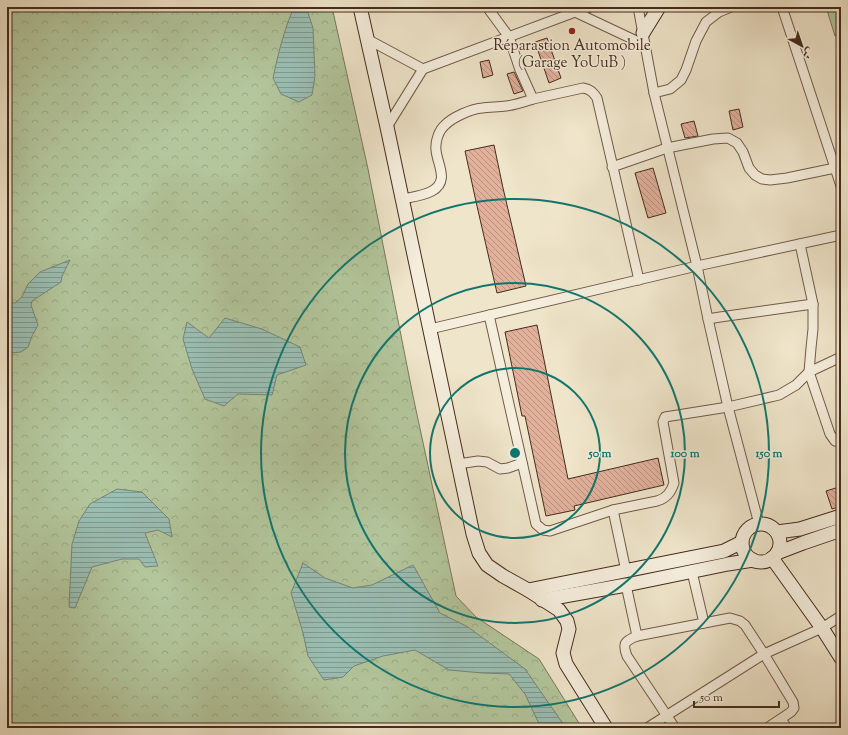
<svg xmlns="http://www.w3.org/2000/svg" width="848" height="735" viewBox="0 0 848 735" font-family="'Sorts Mill Goudy',Amiri,serif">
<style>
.forest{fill:url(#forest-crowns);stroke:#7c785c}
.garden{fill:#b3c69c;stroke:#7c785c}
.water{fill:url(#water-rules);stroke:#788477}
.building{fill:url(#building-back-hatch);stroke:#462b1c}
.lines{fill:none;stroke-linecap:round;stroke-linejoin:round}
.street-casing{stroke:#705a48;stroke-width:11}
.secondary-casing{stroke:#462b1c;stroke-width:15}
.street{stroke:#f5eedd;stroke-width:9}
.secondary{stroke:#f5eedd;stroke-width:13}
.ring{fill:none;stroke:#0f766e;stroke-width:2}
.poi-dot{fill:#8f2418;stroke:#f5eedd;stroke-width:1.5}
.labels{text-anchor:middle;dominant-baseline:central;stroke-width:3;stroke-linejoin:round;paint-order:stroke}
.poi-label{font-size:15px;fill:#462b1c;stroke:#f5eedd}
.centre{fill:#0f766e;stroke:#f5eedd;stroke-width:2}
.ring-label{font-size:12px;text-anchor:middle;font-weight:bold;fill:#0f766e;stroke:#f5eedd;stroke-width:3;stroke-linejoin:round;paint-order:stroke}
</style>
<defs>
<pattern id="forest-crowns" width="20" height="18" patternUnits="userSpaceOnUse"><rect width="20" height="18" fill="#b3c69c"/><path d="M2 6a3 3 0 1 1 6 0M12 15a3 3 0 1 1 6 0" fill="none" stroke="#9baa86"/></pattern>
<pattern id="water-rules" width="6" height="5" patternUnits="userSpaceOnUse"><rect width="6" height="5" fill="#9abfb4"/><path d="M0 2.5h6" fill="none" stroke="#7f9b92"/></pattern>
<pattern id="building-back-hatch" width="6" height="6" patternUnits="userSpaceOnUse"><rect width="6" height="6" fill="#e1b19c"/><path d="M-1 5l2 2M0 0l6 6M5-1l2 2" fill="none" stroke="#b8907e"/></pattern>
</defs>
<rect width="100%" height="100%" fill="#efe5ca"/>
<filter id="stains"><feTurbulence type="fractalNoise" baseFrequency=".005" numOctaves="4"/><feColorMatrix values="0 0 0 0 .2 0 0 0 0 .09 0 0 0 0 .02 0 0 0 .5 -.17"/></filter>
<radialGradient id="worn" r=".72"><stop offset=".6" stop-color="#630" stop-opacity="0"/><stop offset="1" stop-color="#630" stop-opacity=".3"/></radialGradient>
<!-- forest -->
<path class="forest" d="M7,7H332L368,169L413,396L456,596L476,617L539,659L582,728H7Z"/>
<!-- garden -->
<path class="garden" d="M826,7H841V34L835,36Z"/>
<!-- water -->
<g class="water">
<path d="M294,7H306L313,28L315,76L312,95L299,102L281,94L273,78C278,54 284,30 294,7Z"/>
<path d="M70,260L62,276L61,282L32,301L31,305L38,325L32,336L28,347L21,352L10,353L7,357V303H15L22,297L28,284L40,272Z"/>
<path d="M225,318L262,329L300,347L306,365L277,375L272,395L238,394L224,406L205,399L192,369L183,339L187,322L209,338Z"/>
<path d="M117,489L142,492L169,519L172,537L158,530L145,533L158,566L145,567L139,559H122L92,567L75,608L69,607L72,544L79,521L90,504Z"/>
<path d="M303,563L325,578L353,588L372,585L413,565L440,613L468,627L525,669L566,728H541L525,694L509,674L483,673L449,670L415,650L383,656L354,666L343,677L324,680L308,656L303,633L291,593Z"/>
</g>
<!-- building -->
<g class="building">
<path d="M547,38L561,78L549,83L535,42Z"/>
<path d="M489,60L493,75L483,78L480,62Z"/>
<path d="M514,72L523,91L514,94L507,74Z"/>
<path d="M739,109L743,127L733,130L729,111Z"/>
<path d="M694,121L698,136L685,138L681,124Z"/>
<path d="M494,145L503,188L526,286L497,293L477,206L465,151Z"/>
<path d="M653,168L666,213L648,218L635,173Z"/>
<path d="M537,325L568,479L658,458L664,485L574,506L575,510L546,516L525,416H522L505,332Z"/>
<path d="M839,487L841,493V506L832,509L826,491Z"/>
</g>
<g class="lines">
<defs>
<g id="street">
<path d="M638,7L654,93L697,266L708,319L728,407L759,524"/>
<path d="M782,7L841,186"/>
<path d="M575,12L645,45"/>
<path d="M367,39L423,69L387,127"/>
<path d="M423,69L575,12L590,7"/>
<path d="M654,93L670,89L681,80L686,70L696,41L706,22L719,12L731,7"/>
<path d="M533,99L583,88C590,89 593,92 597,98L639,280"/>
<path d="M612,167L667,148L713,139L728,138L737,143L743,152L749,168L755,175L762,179L770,180L787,178L835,168"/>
<path d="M402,199C412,197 423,196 432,191C450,181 437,164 436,150C435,141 439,130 445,125C453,117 471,109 482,108C490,107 498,107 506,106C515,105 524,102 533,99L520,70L509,37L487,7"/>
<path d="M800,244L813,304"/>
<path d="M489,315L536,524L543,530L550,531L613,510L657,501C667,498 671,492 674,483L663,422L665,417L728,407L779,395L796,385L809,372L841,357"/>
<path d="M708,319L720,317L813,304V329L811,348L809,372L830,434L835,441L841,442"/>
<path d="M430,329L697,266L841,235"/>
<path d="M458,464L478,461L487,462L500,469L508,468L522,463"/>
<path d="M613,510L626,571"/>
<path d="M692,572L704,623"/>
<path d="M626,585L637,636"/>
<path d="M781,719L787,728"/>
<path d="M647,728L764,654L822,628L841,616"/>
<path d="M675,728L627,656C622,643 625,641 637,636L730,618L740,621L745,625L764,654L793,702L794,708L791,712L767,728"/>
</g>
<g id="secondary">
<path d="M360,7L387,127L473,534L479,553L487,565L503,576L528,590L559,610L567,621L569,629L563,653L566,664L606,728"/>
<path d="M643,33L659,7"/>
<circle cx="761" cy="543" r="19"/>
<path d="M777,532L800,529L841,516"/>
<path d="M777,553L803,543L841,530"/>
<path d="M772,558L822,628L841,658"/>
<path d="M528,590L724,551L742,542"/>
<path d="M542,600L626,585L728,564L753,560"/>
</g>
</defs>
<!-- street casing -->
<use href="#street" class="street-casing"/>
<!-- secondary casing -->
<use href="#secondary" class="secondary-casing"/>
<!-- street -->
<use href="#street" class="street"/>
<!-- secondary -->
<use href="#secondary" class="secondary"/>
</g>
<!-- distance rings -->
<g class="ring">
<circle cx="515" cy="453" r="85"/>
<circle cx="515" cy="453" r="170"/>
<circle cx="515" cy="453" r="254"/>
</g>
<!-- markers -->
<circle class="poi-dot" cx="572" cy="31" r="4"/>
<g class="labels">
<!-- poi labels -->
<g class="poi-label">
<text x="572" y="46">Réparastion Automobile<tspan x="572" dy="17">(Garage YoUuB )</tspan></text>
</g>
</g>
<circle cx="515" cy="453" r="6" class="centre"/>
<g class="ring-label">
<text x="600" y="457">50 m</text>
<text x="685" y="457">100 m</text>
<text x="769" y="457">150 m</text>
</g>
<!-- margin -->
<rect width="848" height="735" fill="none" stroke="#efe5ca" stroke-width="24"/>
<rect x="8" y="8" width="832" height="719" fill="none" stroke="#462b1c" stroke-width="2"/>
<rect x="12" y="12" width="824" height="711" fill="none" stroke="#462b1c"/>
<!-- north arrow -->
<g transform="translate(802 46) rotate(140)" stroke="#f5eedd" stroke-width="3" paint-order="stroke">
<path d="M0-3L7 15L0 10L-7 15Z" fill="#462b1c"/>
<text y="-6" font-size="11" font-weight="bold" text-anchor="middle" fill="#462b1c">ش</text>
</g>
<!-- scale -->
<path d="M694 701v6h85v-6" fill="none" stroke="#462b1c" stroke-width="2"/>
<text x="700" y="701" font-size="12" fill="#462b1c" stroke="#f5eedd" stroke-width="3" paint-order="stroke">50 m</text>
<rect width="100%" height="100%" filter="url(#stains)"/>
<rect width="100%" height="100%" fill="url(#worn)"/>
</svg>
